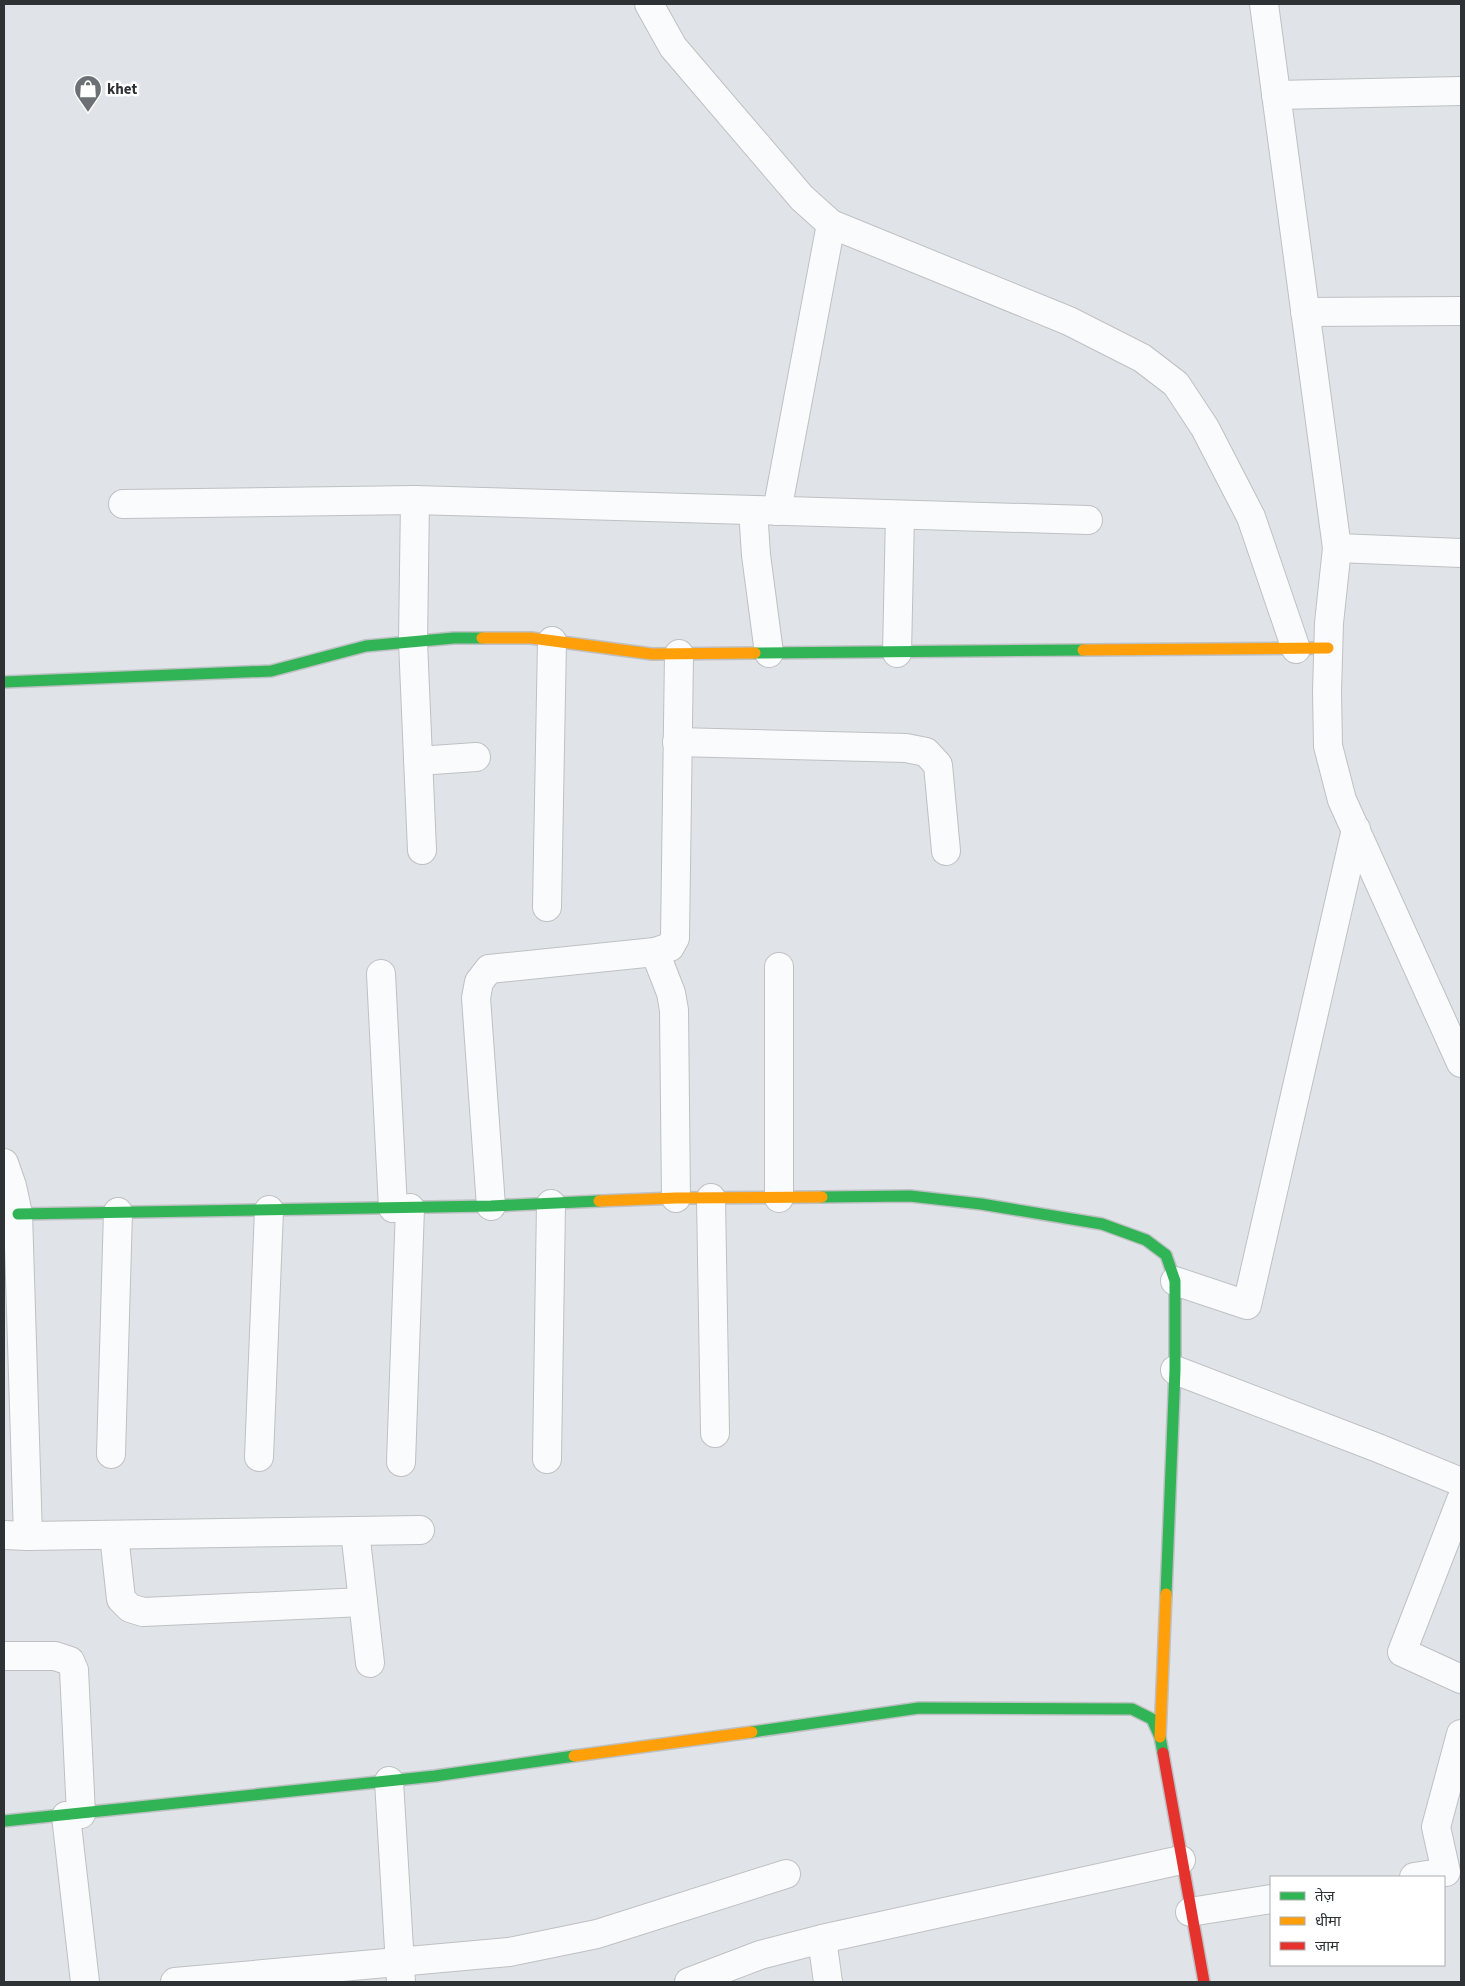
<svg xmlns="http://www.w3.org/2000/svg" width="1465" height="1986" viewBox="0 0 1465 1986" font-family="'Source Sans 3','Noto Sans Devanagari',sans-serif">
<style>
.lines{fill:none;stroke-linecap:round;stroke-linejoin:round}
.street-casing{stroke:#bec0c3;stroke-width:30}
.fast-casing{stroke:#bec0c3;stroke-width:14}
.slow-casing{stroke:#bec0c3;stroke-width:14}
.jam-casing{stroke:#bec0c3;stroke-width:14}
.street{stroke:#fafbfc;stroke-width:28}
.fast{stroke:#30b455;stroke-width:11}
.slow{stroke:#ff9f0a;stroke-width:11}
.jam{stroke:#e5322d;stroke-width:11}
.labels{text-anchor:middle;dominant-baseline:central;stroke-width:5;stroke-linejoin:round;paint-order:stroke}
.poi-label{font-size:15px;font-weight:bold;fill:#2f3235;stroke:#fff;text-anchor:start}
</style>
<rect width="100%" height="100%" fill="#e0e3e8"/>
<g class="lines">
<defs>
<g id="street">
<path d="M649,4L673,47L802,198L831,224L1069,321L1142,358L1176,384L1205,428L1251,517L1296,649"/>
<path d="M1264,4L1337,548L1329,623L1327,692L1328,746L1342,800L1461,1063"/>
<path d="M1276,95L1461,91"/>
<path d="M1305,312L1461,311"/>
<path d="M415,500L413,642L422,850"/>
<path d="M123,504L415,500L1088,520"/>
<path d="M753,510L756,555L769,653"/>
<path d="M777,511L831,224"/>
<path d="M1337,548L1461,553"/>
<path d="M897,653L900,515"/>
<path d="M677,742L906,748L926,752L938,765L946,851"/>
<path d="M418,761L476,757"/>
<path d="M547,907L552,641"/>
<path d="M655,952L671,993L674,1010L676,1198"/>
<path d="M381,974L393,1208"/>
<path d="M4,1163L12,1186L18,1214L28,1536"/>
<path d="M711,1198L715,1433"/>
<path d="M779,1198V967"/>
<path d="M491,1206L476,998L479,982L489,969L655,952L670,947L675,938L679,654"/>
<path d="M1175,1281L1247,1305L1356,829"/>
<path d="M1175,1370L1378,1448L1461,1482"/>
<path d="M111,1454L118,1212"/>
<path d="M259,1457L269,1210"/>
<path d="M547,1459L551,1204"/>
<path d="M401,1462L410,1208"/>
<path d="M1461,1500L1402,1652L1461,1679"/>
<path d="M355,1531L370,1663"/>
<path d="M4,1535L28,1536L420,1530"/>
<path d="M114,1535L121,1599L130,1608L143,1612L363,1602"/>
<path d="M4,1656H55L70,1661L74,1670L81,1814"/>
<path d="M389,1781L401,1982"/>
<path d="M66,1816L85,1982"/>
<path d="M1414,1877L1446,1872L1436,1827L1461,1734"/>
<path d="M1190,1912L1271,1899"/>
<path d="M822,1939L828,1982"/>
<path d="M175,1982L509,1952L597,1934L786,1874"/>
<path d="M689,1982L760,1955L822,1939L1181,1860"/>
</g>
<g id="fast">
<path d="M755,653L1083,650"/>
<path d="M4,682L271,671L366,646L454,638H482"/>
<path d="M822,1197L910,1196L981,1204L1102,1224L1146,1240L1166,1255L1175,1281V1370L1166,1594"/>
<path d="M18,1214L491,1206L599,1201"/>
<path d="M752,1732L919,1708L1132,1709L1152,1719L1160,1737L1163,1753"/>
<path d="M4,1821L435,1776L574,1756"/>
</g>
<g id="slow">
<path d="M482,638H531L652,654L755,653"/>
<path d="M1083,650L1328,648"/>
<path d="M599,1201L676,1198L822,1197"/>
<path d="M1160,1737L1166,1594"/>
<path d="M574,1756L752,1732"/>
</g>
<path id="jam" d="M1163,1753L1204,1982"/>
</defs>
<!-- street casing -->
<use href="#street" class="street-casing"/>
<!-- fast casing -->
<use href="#fast" class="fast-casing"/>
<!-- slow casing -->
<use href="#slow" class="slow-casing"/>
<!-- jam casing -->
<use href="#jam" class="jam-casing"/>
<!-- street -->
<use href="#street" class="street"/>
<!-- fast -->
<use href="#fast" class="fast"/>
<!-- slow -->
<use href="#slow" class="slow"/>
<!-- jam -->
<use href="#jam" class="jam"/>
</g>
<!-- icons -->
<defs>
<symbol id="shop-pin" viewBox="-11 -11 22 30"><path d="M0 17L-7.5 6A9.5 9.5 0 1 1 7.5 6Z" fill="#6d7074" stroke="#fff"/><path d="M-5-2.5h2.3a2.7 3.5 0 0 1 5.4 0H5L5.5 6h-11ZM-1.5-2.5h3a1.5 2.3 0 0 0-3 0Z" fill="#fff"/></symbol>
</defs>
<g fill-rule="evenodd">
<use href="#shop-pin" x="72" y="73" width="32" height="43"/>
</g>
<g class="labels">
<!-- poi labels -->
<g class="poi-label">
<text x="107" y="89">khet</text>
</g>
</g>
<!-- border -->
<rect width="1465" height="1986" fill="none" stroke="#2f3235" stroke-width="10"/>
<!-- legend -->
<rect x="1270" y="1876" width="175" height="90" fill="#ffffff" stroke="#acadae"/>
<rect x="1280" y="1892" width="25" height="8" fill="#30b455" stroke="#acadae"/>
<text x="1315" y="1901" font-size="15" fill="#2f3235">तेज़</text>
<rect x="1280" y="1917" width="25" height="8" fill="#ff9f0a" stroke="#acadae"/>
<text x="1315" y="1926" font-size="15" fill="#2f3235">धीमा</text>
<rect x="1280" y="1942" width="25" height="8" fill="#e5322d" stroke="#acadae"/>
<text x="1315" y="1951" font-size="15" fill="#2f3235">जाम</text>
</svg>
